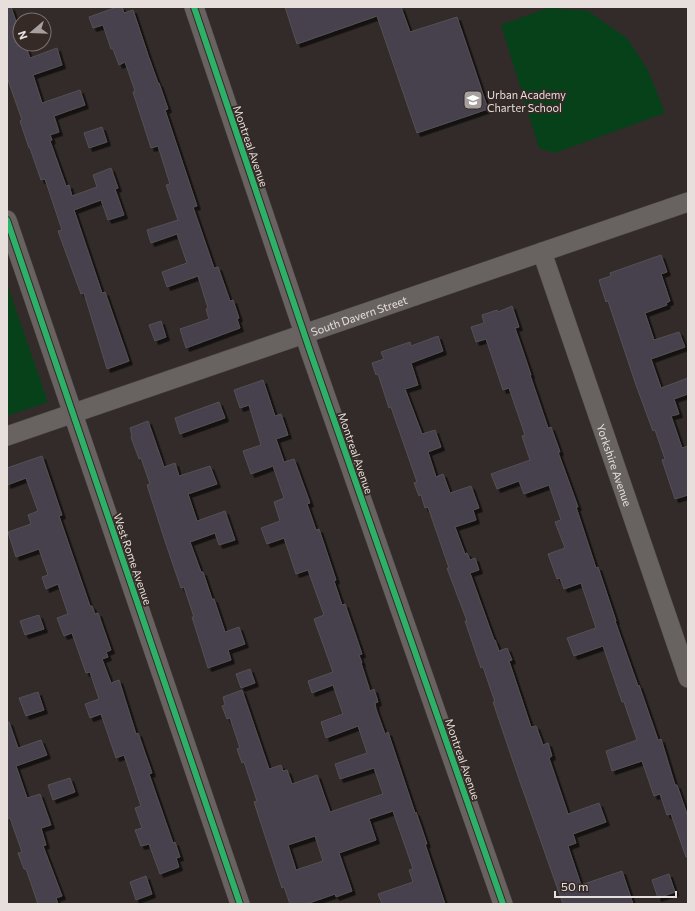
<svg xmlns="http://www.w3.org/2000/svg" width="695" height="911" viewBox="0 0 695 911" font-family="Commissioner,sans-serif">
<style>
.green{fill:#07411a}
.building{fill:#46404e;stroke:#545152;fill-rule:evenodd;filter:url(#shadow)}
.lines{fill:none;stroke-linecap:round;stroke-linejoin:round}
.minor-casing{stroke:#4f4947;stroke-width:20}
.minor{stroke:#686261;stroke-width:19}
.cycleway-casing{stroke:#352a26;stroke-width:8}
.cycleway{stroke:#2db169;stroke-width:6}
.labels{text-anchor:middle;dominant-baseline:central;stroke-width:3.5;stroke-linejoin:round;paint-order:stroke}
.poi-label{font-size:11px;fill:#e6dfdc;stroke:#352a26;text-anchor:start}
.street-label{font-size:11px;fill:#e6dfdc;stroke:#352a26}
</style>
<defs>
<filter id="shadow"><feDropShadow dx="3.5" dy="3.5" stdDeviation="0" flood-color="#0009"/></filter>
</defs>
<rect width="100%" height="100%" fill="#322b2a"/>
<!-- green -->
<g class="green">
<path d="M548,8L588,11L627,38L648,70L665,113L555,153L539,148L501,25Z"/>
<path d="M7,284L48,402L7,416Z"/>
</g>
<!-- building -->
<g class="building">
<path d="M7,7H11L20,33V44H25L30,58L57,48L62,65L33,75L42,103L80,90L85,105L54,116L59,132L50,135L52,140L50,141L66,186L69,185L72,196L97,187L93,175L111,168L118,188L115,189L124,215L108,220L101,200L74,210L102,293L105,292L129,361L107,369L84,293L81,294L58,231L62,230L45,179L41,180L30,148H29L20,121L22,120L7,77Z"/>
<path d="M117,7H122L124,13L133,10L148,55L158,83H159L168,109L165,110L197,206L193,207L214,268L218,267L230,301L233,300L239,318L237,319L240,328L186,348L180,329L209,319L206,309L208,308L198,276L167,287L162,272L187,263L177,234L151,243L147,230L178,220L166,185L170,184L158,146L151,148L133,92L135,91L125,62L119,65L113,49H111L103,25L93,28L89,17Z"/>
<path d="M285,7H401L410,32L457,17L488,109L417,133L377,16L297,44Z"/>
<path d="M102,127L107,142L89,148L84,133Z"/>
<path d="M661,255L667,272L661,274L670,301L666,303L667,305L645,313L654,340L679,332L685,347L651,359L661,388L688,378V394L674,399L679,414L671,416L682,448L688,446V495L675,499L662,460L665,459L655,430L653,431L636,385L608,301L606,302L599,280L611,276L610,273Z"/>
<path d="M512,306L519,327L515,328L531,375H530L548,428L551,427L560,452H558L578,507H576L596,568L598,567L616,621H615L638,686L639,685L658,740L661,739L675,785H677L688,817V857H686L671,814L667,815L660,794L654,796L642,761L612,771L606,751L637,740L624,702H622L603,646L574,656L567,638L596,628L581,583L564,589L560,578L557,579L548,554L565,548L555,522L561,520L549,485L524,494L519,481L497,489L491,474L530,460L522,436L525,435L509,388L503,390L486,339L476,342L471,327L484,323L482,315L497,310L498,312Z"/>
<path d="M161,321L166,337L155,341L149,325Z"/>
<path d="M438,336L443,351L411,363L418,385L405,389L422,434L435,430L441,447L428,452L436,477L443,474L450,493L471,486L479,508L473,510L476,520L455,527L465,554L467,553L470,560L475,558L479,570L470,573L494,640H495L499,651L507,648L512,660L509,661L531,727L536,726L543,745L548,743L552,756L549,758L568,814L599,803L606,822L573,834L576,843L568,846L581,885L622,871L633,904H563L519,779L493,702H495L483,667L481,668L465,621H467L447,568H449L428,507L425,508L421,495L419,496L414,483L417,482L391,407L389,408L378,374L376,375L372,363L384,359L381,352L410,342L411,346Z"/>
<path d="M263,380L275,416L281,414L288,435L276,439L284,462L294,459L310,503L307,504L316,530L319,529L336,580L334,581L342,605L345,604L362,654L359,655L362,663H361L370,691L374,689L378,702L375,703L376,709L385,734L388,732L415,813L416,812L427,844H425L445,904H382L378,894L413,882L409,870L413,869L393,811L369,819L376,840L339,853L352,891L336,897L335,894L306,904H290L284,887L282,888L254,802L257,801L244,762L242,763L237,749L240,748L230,718L227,719L222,706L225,705L223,697L242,690L269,769L281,765L283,771L287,770L292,784L317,775L330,812L383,794L374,768L340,779L335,764L367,753L358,726L326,738L321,722L343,714L333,685L312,693L308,681L333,672L314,619L324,615L308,570L296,574L284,538L267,544L261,528L280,521L274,502L284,498L273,466L251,474L243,451L261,445L249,405L240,408L234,390ZM315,836L323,861L296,870L288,845Z"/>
<path d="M219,402L225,418L180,434L175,418Z"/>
<path d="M148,421L164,467L175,463L179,476L210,466L217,484L188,494L197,521L225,511L235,540L219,545L215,533L190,542L201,572H203L212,599H214L225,632L239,627L245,644L228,650L231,660L208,668L192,617H194L184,587L181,588L166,544L147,485L150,484L141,458L139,459L131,437L132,436L130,428Z"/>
<path d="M42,456L62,515L59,516L70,548L90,606H92L95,614L98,613L111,650L106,652L108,657L102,659L111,683L119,680L136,734L138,733L152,773L149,774L173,843L175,842L180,857L176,858L179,867L160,874L149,844L141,846L135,830L142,828L135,808L141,806L124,755L116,758L101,714L90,718L85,704L99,699L90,672L86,673L72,633L64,636L57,618L68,614L58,584L46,589L42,577L48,575L39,549L16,557L8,532L31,524L28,515L38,511L26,478L7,485V468Z"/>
<path d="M39,615L44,629L25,635L20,621Z"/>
<path d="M250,669L255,683L241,688L236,674Z"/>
<path d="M38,692L44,710L26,716L19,698Z"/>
<path d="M7,722H9L18,748L41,740L47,755L16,766L27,798L40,794L51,825L41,828L46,845L43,846L62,896L56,898L58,904H38L26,869H24L18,853L22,852L10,818L7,819Z"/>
<path d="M70,778L75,792L53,800L48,785Z"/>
<path d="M669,874L675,892L658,898L652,880Z"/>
<path d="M146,876L152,894L136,900L130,882Z"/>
</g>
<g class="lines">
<defs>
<g id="minor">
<path d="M194,7L311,354L503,904"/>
<path d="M7,220L240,904"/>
<path id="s1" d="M542,252L688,678"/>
<path id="s2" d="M7,436L688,202"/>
</g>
</defs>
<!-- minor casing -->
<use href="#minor" class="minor-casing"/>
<!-- minor -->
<use href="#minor" class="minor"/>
<defs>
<g id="cycleway">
<path d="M194,7L311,354L503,904"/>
<path d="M7,220L240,904"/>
</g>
</defs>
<!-- cycleway casing -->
<use href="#cycleway" class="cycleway-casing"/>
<!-- cycleway -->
<use href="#cycleway" class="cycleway"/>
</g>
<!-- icons -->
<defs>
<symbol id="school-square" viewBox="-11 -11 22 22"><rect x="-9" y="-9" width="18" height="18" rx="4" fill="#a7a09e" stroke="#352a26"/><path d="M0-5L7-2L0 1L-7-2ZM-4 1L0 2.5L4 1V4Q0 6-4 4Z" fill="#fff"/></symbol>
</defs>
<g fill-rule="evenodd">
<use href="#school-square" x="462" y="89" width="22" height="22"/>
</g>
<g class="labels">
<!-- poi labels -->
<g class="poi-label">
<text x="487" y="94">Urban Academy<tspan x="487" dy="13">Charter School</tspan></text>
</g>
<!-- street labels -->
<g class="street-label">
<text transform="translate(251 146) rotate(71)">Montreal Avenue</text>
<text stroke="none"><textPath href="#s2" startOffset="372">South Davern Street</textPath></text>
<text transform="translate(356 453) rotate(71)">Montreal Avenue</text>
<text stroke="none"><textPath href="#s1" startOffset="225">Yorkshire Avenue</textPath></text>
<text transform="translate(133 559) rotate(71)">West Rome Avenue</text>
<text transform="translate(463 759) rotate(71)">Montreal Avenue</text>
</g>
</g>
<!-- border -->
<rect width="695" height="911" fill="none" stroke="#e6dfdc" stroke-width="16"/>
<!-- north arrow -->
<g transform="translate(32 32) rotate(251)"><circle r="19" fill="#352a26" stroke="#7c726f"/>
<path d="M0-3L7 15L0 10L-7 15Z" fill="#a7a09e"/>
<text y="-6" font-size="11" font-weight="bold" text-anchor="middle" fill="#e6dfdc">N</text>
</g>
<!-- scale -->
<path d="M555 891v6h121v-6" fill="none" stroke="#e6dfdc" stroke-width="2"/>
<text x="561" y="891" font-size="12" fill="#e6dfdc" stroke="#352a26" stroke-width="3" paint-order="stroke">50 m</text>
</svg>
